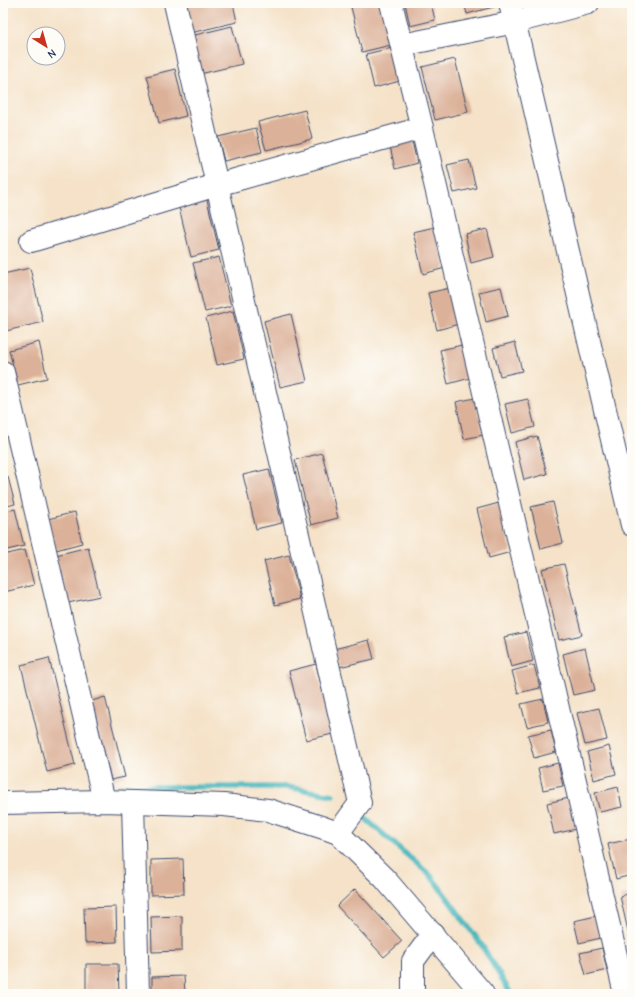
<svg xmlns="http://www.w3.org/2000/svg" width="635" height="997" viewBox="0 0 635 997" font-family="'Comic Neue',sans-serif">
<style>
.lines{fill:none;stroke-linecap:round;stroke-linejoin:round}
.stream{stroke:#45b5bc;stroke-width:5.5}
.building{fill:#dcb199}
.street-casing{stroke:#3c4a6e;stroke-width:24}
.street{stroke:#fff;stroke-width:22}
</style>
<rect width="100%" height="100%" fill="#fdfcf7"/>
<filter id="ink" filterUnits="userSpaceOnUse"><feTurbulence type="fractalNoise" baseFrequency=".025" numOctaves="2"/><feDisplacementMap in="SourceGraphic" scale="8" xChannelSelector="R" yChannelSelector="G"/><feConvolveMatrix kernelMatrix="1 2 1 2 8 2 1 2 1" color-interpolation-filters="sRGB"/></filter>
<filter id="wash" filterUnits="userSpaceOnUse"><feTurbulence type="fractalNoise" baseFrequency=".012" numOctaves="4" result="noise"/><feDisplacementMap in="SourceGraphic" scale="16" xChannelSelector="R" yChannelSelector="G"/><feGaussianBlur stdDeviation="0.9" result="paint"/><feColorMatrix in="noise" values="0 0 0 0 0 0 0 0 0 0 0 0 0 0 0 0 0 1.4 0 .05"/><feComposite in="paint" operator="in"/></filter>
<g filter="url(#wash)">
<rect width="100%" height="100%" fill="#f5e2c8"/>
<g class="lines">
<!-- stream -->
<g class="stream">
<path d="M122,787H287L333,795"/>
<path d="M366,819L431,876L481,944L511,994"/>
</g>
</g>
<g id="blocks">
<!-- building -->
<g class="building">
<path d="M183,3H233L237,22L190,33Z"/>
<path d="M350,3H381L391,45L362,52Z"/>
<path d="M405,3H431L435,20L410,26Z"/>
<path d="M464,3H500L501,5L467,14Z"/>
<path d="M232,26L242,64L200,74L191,36Z"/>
<path d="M392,48L400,81L374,88L366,54Z"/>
<path d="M455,59L468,112L435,120L422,67Z"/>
<path d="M175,69L186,116L159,123L147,76Z"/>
<path d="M305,110L312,139L266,150L258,122Z"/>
<path d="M256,128L262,152L224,161L218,137Z"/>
<path d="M412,141L417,163L395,169L390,146Z"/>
<path d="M469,160L476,188L454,193L447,165Z"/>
<path d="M207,200L219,250L191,257L179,207Z"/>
<path d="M435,227L445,268L423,274L413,232Z"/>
<path d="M487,229L494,257L471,263L465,234Z"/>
<path d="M219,257L231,306L205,312L193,263Z"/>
<path d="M30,268L43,322L6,331L3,320V274Z"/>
<path d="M501,287L508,316L486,322L479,292Z"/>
<path d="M450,288L459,324L437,330L428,293Z"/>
<path d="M233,311L244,359L217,365L206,318Z"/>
<path d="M291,314L307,381L280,387L264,321Z"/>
<path d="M39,342L47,378L18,385L9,350Z"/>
<path d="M515,342L522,371L500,376L493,348Z"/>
<path d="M462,345L470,378L448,384L440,350Z"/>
<path d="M475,398L483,435L464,439L456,402Z"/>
<path d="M528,399L535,427L512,433L505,404Z"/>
<path d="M537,436L547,474L524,480L515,442Z"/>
<path d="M322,453L338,518L311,525L295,460Z"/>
<path d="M269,469L282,523L256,529L243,475Z"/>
<path d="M8,477L15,504L3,507V478Z"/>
<path d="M553,502L563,543L541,549L531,507Z"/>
<path d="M499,503L511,552L489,558L477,509Z"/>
<path d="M15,509L24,546L3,551V512Z"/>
<path d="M75,512L82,543L56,550L48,519Z"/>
<path d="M88,547L100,596L68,603L56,555Z"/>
<path d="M25,550L34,585L4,592L3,555Z"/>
<path d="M289,555L300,599L275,605L264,561Z"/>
<path d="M564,564L582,635L559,640L542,569Z"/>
<path d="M526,632L533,661L511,667L504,637Z"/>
<path d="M369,640L374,659L339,667L334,649Z"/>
<path d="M585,648L595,690L573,695L563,654Z"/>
<path d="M49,658L75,765L47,772L21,665Z"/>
<path d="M316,664L333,734L306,740L289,671Z"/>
<path d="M534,665L540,688L518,693L512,671Z"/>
<path d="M105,697L125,777L111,780L92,701Z"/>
<path d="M543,699L548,722L527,727L521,704Z"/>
<path d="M599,708L607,740L585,745L577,713Z"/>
<path d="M551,730L556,752L534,758L528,735Z"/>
<path d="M609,746L616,774L594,780L587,752Z"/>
<path d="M558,763L563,786L543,790L538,768Z"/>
<path d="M618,787L622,807L600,812L595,793Z"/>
<path d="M569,798L576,829L554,834L547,803Z"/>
<path d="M631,839L632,875L616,879L608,844Z"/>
<path d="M183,859L184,894L151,895V860Z"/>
<path d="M355,889L402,941L384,957L337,906Z"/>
<path d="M632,893V944H631L620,896Z"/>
<path d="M116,907L117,942L85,943L84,908Z"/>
<path d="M182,916V951L152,952L151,917Z"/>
<path d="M596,916L601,938L579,943L574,921Z"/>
<path d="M602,948L607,970L586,975L580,953Z"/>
<path d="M86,964H118L119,994H86Z"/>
<path d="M184,976L185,994H152V977Z"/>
</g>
</g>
</g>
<g filter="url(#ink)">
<use href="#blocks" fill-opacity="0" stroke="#3c4a6e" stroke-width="1"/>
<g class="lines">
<defs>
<g id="street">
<path d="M175,3L360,803L338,833"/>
<path d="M391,3L422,128L625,994"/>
<path d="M510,3L632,525"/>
<path d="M402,45L515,22L588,3"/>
<path d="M31,241L217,185L422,128"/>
<path d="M3,372L104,801"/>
<path d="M133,802L138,994"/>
<path d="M3,803L104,801L224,805L268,810L324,828L338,833L385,879L483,994"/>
<path d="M413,994V961L433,934"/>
</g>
</defs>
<!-- street casing -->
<use href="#street" class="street-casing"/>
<!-- street -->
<use href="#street" class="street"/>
</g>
</g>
<!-- margin -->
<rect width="635" height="997" fill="none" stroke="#fdfcf7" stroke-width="16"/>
<!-- north arrow -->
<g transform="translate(46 46) rotate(143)"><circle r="19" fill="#fdfcf7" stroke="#a3aaba"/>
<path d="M0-3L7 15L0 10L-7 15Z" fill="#c8321e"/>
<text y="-6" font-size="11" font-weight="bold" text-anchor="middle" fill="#1b2f5e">N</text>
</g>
</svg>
